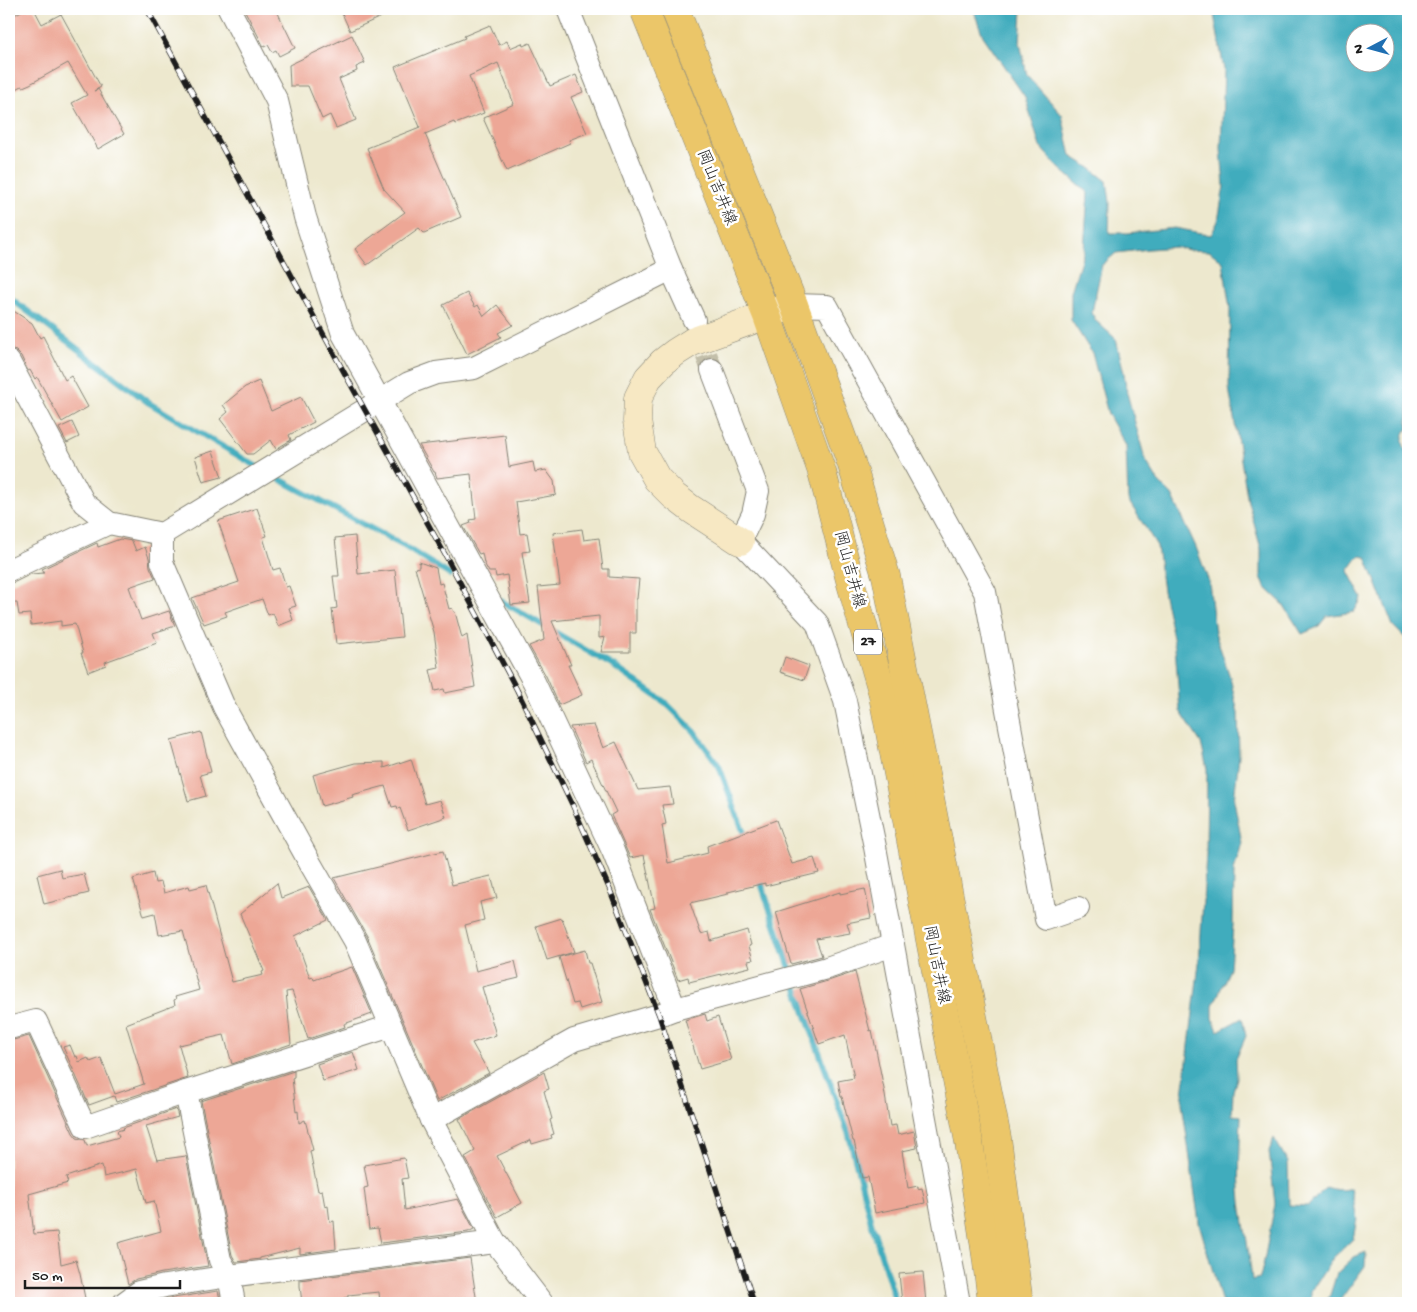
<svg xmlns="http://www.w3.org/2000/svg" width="1417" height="1312" viewBox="0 0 1417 1312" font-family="'Gochi Hand','Klee One',sans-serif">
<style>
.water{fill:#3facbd;stroke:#2e646c;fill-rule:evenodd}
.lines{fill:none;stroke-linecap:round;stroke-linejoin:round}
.stream{stroke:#3facbd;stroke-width:6}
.building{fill:#eda796}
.street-tunnel{stroke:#c3bfaa;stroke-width:22;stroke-dasharray:22 11;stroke-linecap:butt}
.street-casing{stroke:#848275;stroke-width:24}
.secondary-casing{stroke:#848275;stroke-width:29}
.primary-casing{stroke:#848275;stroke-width:29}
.street{stroke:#fff;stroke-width:22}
.secondary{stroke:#f7e8c3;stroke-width:28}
.primary{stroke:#ebc669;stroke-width:28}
.rail-casing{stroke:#1c1c1c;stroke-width:5.5}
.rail{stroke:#fff;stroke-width:4;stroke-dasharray:11;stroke-linecap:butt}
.labels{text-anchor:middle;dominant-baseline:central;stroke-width:5;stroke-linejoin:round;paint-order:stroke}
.shield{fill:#fff;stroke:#606060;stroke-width:1}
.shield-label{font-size:15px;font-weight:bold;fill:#1c1c1c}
.street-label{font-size:16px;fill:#1c1c1c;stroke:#fff}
</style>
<rect width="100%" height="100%" fill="#fff"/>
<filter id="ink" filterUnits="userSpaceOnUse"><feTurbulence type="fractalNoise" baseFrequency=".02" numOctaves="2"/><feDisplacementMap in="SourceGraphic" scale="10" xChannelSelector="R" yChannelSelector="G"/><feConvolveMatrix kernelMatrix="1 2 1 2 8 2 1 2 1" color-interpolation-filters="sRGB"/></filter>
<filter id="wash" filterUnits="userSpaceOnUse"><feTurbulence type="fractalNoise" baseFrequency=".0096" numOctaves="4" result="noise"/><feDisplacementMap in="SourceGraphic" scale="20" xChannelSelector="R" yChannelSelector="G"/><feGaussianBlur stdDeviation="1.12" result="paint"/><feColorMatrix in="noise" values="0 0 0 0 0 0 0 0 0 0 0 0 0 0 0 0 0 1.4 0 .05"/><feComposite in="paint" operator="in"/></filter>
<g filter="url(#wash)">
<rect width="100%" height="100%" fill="#ede8ce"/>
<!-- water -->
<g class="water">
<path d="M973,9H1022L1020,43L1027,75L1062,115L1071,156L1089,167L1107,181L1110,202L1109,233H1127L1175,228L1211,235L1218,221L1224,186L1221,149L1224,70L1213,9H1408V430H1406C1400,440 1404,446 1408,457V641L1393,626L1366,557L1359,556L1348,571L1362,598L1354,612L1327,616L1318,627L1302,634L1283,604L1265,587L1261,577V549L1248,502L1229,388L1230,309L1223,262L1209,251L1189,250L1176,247L1149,249L1116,253L1102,265L1092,312L1095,320L1116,339L1124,373L1127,393L1145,459L1158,481L1172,495L1196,547L1209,582L1215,633L1230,677L1238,713L1239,756L1234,800L1242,843L1234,870L1233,925L1230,969L1213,1006V1018L1218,1031L1242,1018L1246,1036L1236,1059L1237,1078L1233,1091L1232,1115L1241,1116C1240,1145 1238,1174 1241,1202C1244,1228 1250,1254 1252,1280L1260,1278L1264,1261L1275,1204L1269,1151L1274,1138L1288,1162L1289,1205L1308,1206L1326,1187C1336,1190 1341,1191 1351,1188L1357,1219L1353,1239L1334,1257L1311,1291V1303H1222L1199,1223L1182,1103L1199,963L1206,855L1207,769L1201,743L1180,711L1175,647L1163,591L1157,546L1128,500L1126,446L1108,414L1092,353L1071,320V292L1084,250L1088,193L1059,168L1040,147L1025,97L983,36ZM1354,32H1384V62H1354Z"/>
<path d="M1366,1252L1365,1266L1338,1303H1322L1330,1295L1337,1273L1354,1257Z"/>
</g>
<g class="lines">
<!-- stream -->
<g class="stream">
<path d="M9,297L149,403L259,468"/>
<path d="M270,474L402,545L450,575"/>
<path d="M496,598L615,667L666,703L694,731L719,766L746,839"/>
<path d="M759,877L804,1010L849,1135L871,1222L896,1303"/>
</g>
</g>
<g id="blocks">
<!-- building -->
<g class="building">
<path d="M25,9H34L42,24L61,14L101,87L94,91L98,89L124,134L98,149L72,103L87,95L68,63L30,84L23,87L22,86L9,93V18Z"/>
<path d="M244,9H276L295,48L279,56L276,50L272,52L268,45L264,47Z"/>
<path d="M340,9H398L350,31Z"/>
<path d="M490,25L499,45L507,41L510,48L522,43L523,46L530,43L550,86L576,75L583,92L571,97L587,133L569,140L570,143L507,171L483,118L514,104L498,63L469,76L484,113L455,124L454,122L425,134L461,217L424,233L419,228L367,265L355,249L405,212L384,189L367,148L420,127L395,67L465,38L464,36Z"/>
<path d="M352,35L365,63L356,67L357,71L339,79L356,120L336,128L330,115L322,119L308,86H290L289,65Z"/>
<path d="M467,293L475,307L478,305L484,316L497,305L513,325L498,333L501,337L467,354L443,305Z"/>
<path d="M9,308L32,323L40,338L43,336L65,380L71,376L88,407L62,422L37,377L35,379L30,370L28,371L21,356L16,351L13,350L9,342Z"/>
<path d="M259,381L271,411L301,397L314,422L289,435L291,440L276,449L271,440L253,454H247L220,419L228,412L223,405L245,387Z"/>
<path d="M72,422L79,437L67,443L59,428Z"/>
<path d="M505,435L509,467L533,462L535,472L546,470L554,481L556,495L516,502L520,534L527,533L530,551L522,552L530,603L511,605L507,575L496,577L495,572H489L484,563L482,553L479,554L463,526L471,523L470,520L476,519L471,474L437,478L435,472H434L419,445Z"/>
<path d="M213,451L222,477L203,482L195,457Z"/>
<path d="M257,508L267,536L263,537L273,570L280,568L286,587L289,586L296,606L289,608L293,620L278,626L273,613L268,615L262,599L225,612L227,616L204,624L192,598L239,582L218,521Z"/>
<path d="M582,529L584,540L599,538L603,569H609V577L639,579L637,599H636V633H630V652H601L605,637L599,638V616L552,621L571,665H568L582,695L559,705L546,676L529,646L544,640L538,587L560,585L553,533Z"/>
<path d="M355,536L358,574L395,570L402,637L336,644L332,609L337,608L333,576H339L335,538Z"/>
<path d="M120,539L132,541L136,551L145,547L149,558L150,567L155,578L129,587L141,620L169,611L175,626L153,633L157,643L105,662L106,665L88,672L81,653H83L75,624L61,626V621L31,625L30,614L19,615L17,603H12L9,583L15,582L31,574L44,573L42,569L97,543L98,547Z"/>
<path d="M419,562L436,568L439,584L442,583L449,609L452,608L454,612H455L462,638L467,635L475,687L445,693L444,689L435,691L430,670L439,668L434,632L415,568L419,567Z"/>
<path d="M785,657L809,666L804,680L780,672Z"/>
<path d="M594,725L603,748L616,742L638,790L670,787L673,804L662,805L666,824L662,825L668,863L708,853L707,846L776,820L792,864L814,858L819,873L765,886V883L728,892V894L690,903L701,934L709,932L711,941L747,930L751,945L749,946L753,960L748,961L750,967L689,982L688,977L678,980L650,909L655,908L644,855L630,858L611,815L616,812L591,759L586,762L570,727Z"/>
<path d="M201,732L211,772L200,775L206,796L188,801L171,740Z"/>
<path d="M411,759L425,804L440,800L446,817L408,830L400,808L398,809L397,806L392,807L385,786L352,795L353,797L322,806L313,775L356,763L384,762V768Z"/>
<path d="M443,851L452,885L491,876L497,898L480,902L484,920L465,925L476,971L515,961L519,978L482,987L496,1035L472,1043L489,1073L437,1101L367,936L334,878Z"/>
<path d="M60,869L62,878L84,874L89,893L44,904L37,875Z"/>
<path d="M153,873L155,883L161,882L164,893L189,886L190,889L206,885L232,982L263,975L262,972L264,971L240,914L277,883L281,898L309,887L328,920L295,936L310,978L313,977L314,980L352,967L372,1014L344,1024L345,1027L308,1039L292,991L286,992L291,1044L232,1064L224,1035L179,1045L188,1078L116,1102L114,1096L89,1105L63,1047L70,1045L75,1057L77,1056L79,1062L88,1058L90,1062L101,1058L115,1094L144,1084L126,1024L175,1005L174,1000L176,999L175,997L199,990L183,931L159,935L155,913L144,916L133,879Z"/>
<path d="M865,889L871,918L847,923L850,933L816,939L822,956L791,964L776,912L840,892V894Z"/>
<path d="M562,918L574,952L547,960L536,926Z"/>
<path d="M585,950L588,963H590L602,1002L580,1009L578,1003L573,1004L559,957Z"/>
<path d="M855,972L870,1031L872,1030L884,1089L890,1126L896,1125L898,1135L914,1131L917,1148L902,1151L908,1188L918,1186V1189L922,1188L925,1203L875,1213L868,1177L862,1178L854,1141H853L842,1097H841L838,1081L854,1078L845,1035L819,1044L800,989L831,980Z"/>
<path d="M705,1014L707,1021L718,1017L731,1060L700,1069L685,1020Z"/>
<path d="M29,1036L73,1133L77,1138L85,1140L87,1146L119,1137L117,1131L124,1129L123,1128L176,1109L178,1117L146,1126L157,1160L186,1156L208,1266L162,1273L136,1279L128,1284L118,1243L161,1231L154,1201L146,1203L137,1169L104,1177L102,1165L66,1177L68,1183L29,1194L34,1234L57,1232L61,1264L76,1260L80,1274L86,1303H10L9,1295V1041Z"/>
<path d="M353,1052L359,1070L323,1081L317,1064Z"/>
<path d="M294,1071V1077L292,1078L296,1112L298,1111L299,1123L305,1120L313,1150L310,1151L318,1191L322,1190L325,1207L328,1206L330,1222L334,1221L336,1249L300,1254V1248L260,1258V1259L236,1262L232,1255L201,1101Z"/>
<path d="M544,1072L549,1089L544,1091L552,1119L550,1120L554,1134L551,1135L552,1138L532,1144L531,1140L497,1156L522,1203L497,1217L465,1157L475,1151L459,1119Z"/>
<path d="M404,1158L408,1178L402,1179L405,1210L458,1199L474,1229L468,1232L381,1243L378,1228L369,1229L364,1188L368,1187L364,1165Z"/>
<path d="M470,1258L477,1303H380L379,1292L348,1295V1297L344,1298V1303H302L300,1286V1280Z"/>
<path d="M923,1272L926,1303H902L899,1274Z"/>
<path d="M218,1291L221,1303H149L167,1299Z"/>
</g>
</g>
</g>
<g filter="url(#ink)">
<use href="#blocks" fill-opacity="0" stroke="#848275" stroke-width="1"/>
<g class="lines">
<!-- street-tunnel -->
<path class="street-tunnel" d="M695,324L712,370"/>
<defs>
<g id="street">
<path d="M229,9L277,101L305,217L343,334L534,682L613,851L675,1009"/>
<path d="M568,9L671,269L694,320"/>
<path d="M794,305L827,306L985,592L1046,919L1078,908"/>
<path d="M9,362L84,503L109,523L162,534L409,383L436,373L474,368L671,269"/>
<path d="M712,370L758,491L753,514L740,541L817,623L845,701L875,847L959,1303"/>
<path d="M162,534V562L224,707L310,863L355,941L431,1120L495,1242L542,1303"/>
<path d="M9,570L109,523"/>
<path d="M9,1028L36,1021L85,1127L186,1092L391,1026"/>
<path d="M186,1092L220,1260L229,1276L234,1303"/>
<path d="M431,1120L574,1040L659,1015L675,1009L827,968L893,945"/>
<path d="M124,1303L139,1292L165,1286L229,1276L495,1242"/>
</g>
<path id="secondary" d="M740,541L691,509L674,496L657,479L642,452L637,421L638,398L648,378L663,362L676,352L692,342L794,305"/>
<g id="primary">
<path d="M644,9L767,316L822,472L851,584L882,691L969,1142L986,1255L992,1303"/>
<path d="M675,9L794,305L851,462L886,576L997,1138L1019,1303"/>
</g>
</defs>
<!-- street casing -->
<use href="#street" class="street-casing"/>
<!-- secondary casing -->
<use href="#secondary" class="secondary-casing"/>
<!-- primary casing -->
<use href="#primary" class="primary-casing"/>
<!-- street -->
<use href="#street" class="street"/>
<!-- secondary -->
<use href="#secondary" class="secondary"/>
<!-- primary -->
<use href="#primary" class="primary"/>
<defs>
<path id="rail" d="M147,9L345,374L448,560L517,690L572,804L610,890L659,1015L754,1303"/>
</defs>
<!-- rail casing -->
<use href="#rail" class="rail-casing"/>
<!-- rail -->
<use href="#rail" class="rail"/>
</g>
</g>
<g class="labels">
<!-- shield labels -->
<rect class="shield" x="854" y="629.5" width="28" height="25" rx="4"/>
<g class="shield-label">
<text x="868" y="642">27</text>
</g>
<!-- street labels -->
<g class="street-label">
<text transform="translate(715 188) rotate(68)">岡山吉井線</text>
<text transform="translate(848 570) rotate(75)">岡山吉井線</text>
<text transform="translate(935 965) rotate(79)">岡山吉井線</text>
</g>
</g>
<!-- margin -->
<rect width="1417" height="1312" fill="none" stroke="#fff" stroke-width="30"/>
<!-- north arrow -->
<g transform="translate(1370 48) rotate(264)"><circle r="24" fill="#ffffff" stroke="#a4a4a4"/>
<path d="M0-4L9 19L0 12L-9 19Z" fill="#1f6fb2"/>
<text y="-8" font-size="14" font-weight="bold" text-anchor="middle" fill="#1c1c1c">N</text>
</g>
<!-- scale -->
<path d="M25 1280v8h155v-8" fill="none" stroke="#1c1c1c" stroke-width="2.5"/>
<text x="32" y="1280" font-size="15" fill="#1c1c1c" stroke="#ffffff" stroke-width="4" paint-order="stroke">50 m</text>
</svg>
